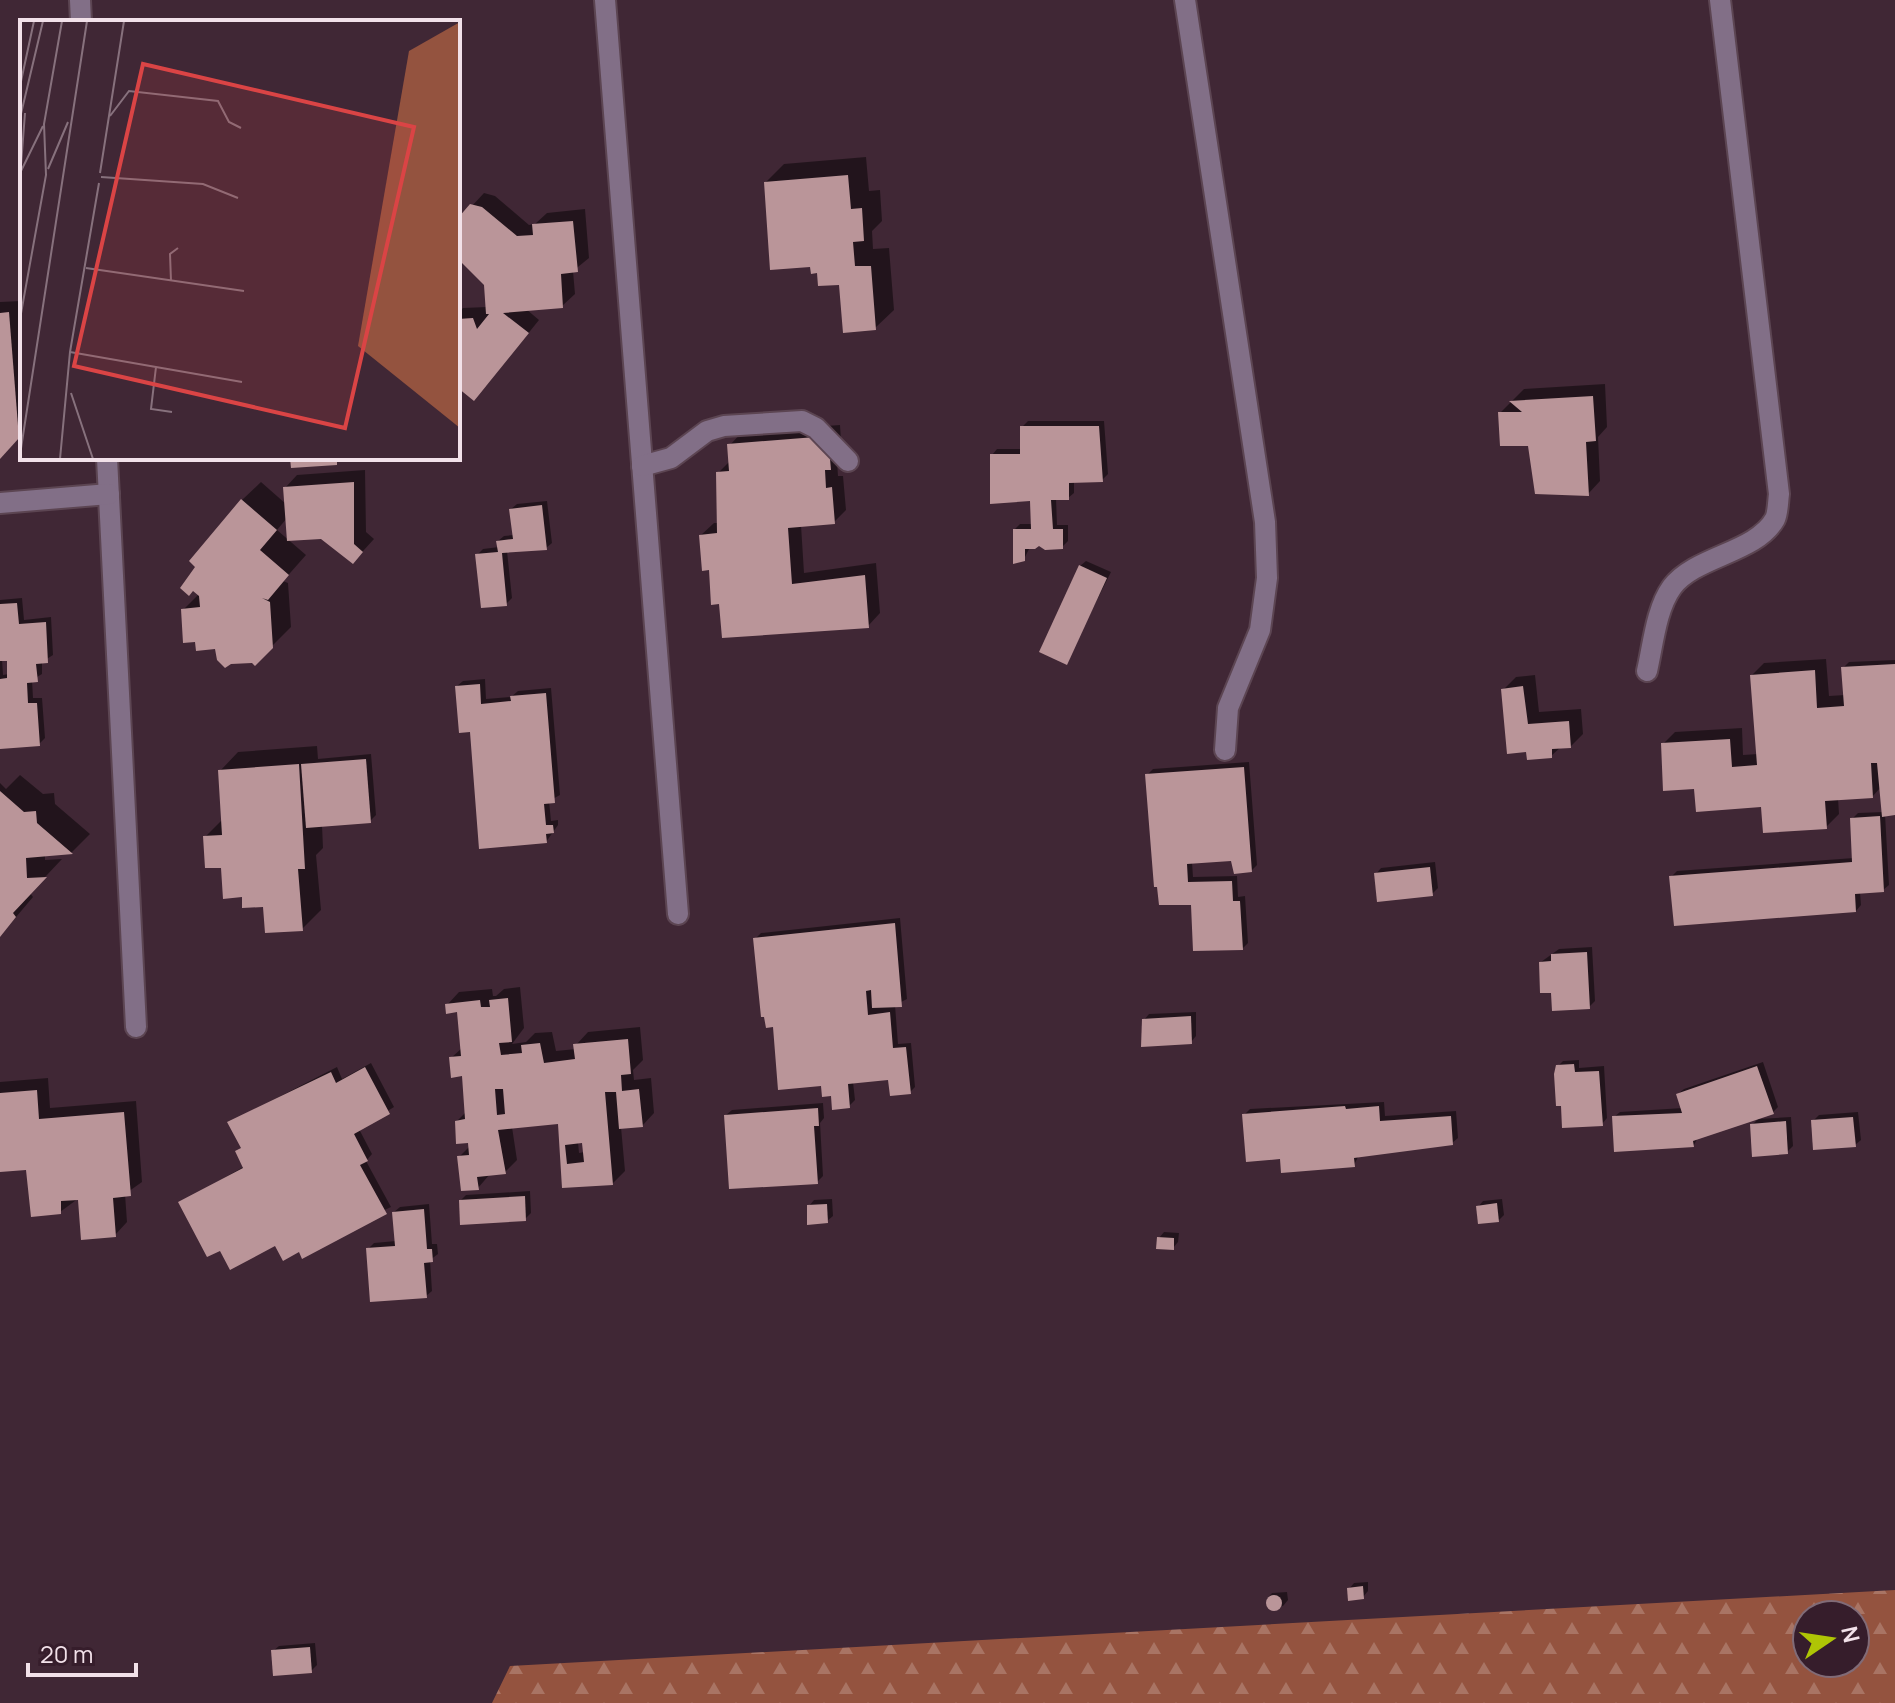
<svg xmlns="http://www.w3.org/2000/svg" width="1895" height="1703" viewBox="0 0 1895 1703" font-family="Manrope,sans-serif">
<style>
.forest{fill:url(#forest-firs);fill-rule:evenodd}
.shadow{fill:#0007;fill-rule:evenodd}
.building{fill:#ba9599;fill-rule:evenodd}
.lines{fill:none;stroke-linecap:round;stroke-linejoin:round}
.minor-casing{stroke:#5c4552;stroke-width:24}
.minor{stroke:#826f87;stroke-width:20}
.inset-road{fill:none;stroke:#87717d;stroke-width:2}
.view{fill:#da4445;fill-opacity:0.15;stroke:#da4445;stroke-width:4}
.inset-edge{fill:none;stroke:#f2e1e9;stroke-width:4}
</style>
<defs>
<pattern id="forest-firs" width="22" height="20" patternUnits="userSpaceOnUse" patternTransform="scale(2)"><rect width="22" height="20" fill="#94533f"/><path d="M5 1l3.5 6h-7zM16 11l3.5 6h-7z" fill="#a97464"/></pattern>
</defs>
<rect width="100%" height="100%" fill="#402735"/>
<!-- forest -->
<path class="forest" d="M1895,1590V1703H492L510,1666ZM1807,1615H1855V1663H1807Z"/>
<!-- shadow -->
<g class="shadow">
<path d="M866,157L869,191L880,190L882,221L872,231L873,249L889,248L894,310L875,328L841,283L811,265L766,182L784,164Z"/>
<path d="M484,193L495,196L529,225L535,224L547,213L585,209L589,258L573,271L575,294L562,306L526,309L539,320L486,386L458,385V313L463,308L487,307L486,284L458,257V221Z"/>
<path d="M21,301L22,433L0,457V302Z"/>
<path d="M1605,384L1607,427L1598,437L1600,481L1588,494L1530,444L1501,412L1524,389Z"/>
<path d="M1028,421H1104L1108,474L1102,480L1074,481V493L1068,498H1056L1057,525H1068V541L1062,547L1038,543L1030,547L1024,559L1015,529L1020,524H1033L1032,499L992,455L997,449H1022V427Z"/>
<path d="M840,425L842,456L837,461L838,476H843L846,510L834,522L801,525L804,573L876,563L880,613L868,626L721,602L701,535L714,523H719L718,473L731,460L730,445L742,432Z"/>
<path d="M365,470L366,532L374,539L353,562L322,537L287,518L277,530L306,555L283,581L288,583L291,627L255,663L197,640L183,610L200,593L242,500L261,482L286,504L285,488L297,475Z"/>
<path d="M547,501L552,543L546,548L507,551L512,598L506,604L477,555L483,549L499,547L498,541L504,536L514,535L511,509L517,504Z"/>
<path d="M1086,561L1111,572L1066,662L1080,566Z"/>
<path d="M22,598L24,620L51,617L53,655L42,662V674L32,680L33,698H42L45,738L39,744L0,747V600ZM2,659H9V674L3,675Z"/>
<path d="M1826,659L1829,696L1845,695L1843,668L1849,662L1895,660V813L1885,814L1889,885L1883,890L1860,892L1861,905L1856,911L1671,877L1677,871L1854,858L1852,819L1858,813L1884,812L1881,787L1872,797L1838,798L1839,814L1826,827L1696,787L1663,744L1675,732L1742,728L1743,755L1758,754L1752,675L1764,663Z"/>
<path d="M1535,675L1539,712L1581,709L1583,734L1570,747H1561L1551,756L1528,750L1503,690L1516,677Z"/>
<path d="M485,679L486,699L511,697L518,691L551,688L560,795L549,801L551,821L558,820V825L546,842L471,730L457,686L463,681Z"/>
<path d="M317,746L318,759L371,754L376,815L370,821L322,825L323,848L316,855L321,910L302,929L243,895L205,837L223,819L220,771L238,752Z"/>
<path d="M1249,762L1257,865L1251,871L1233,859L1192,862L1193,877L1237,876L1238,897L1245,896L1248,943L1243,948L1193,904L1147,775L1153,769Z"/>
<path d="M20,775L43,794L54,793L55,804L90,834L72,852L45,854V860L62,859L30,893L33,897L0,936V783L6,789Z"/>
<path d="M1435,862L1438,888L1432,894L1376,874L1381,868Z"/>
<path d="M900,918L907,999L895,1005L898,1044L911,1043L915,1087L910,1092L890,1078L853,1082L855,1100L849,1106L823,1084L775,1025L755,939L761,933Z"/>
<path d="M1592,947L1595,1001L1589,1007L1552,991L1541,962L1559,949Z"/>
<path d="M520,987L524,1028L512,1044L526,1042L535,1033L552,1032L556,1051L576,1049V1045L588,1032L640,1027L643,1060L633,1070L634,1080L651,1078L654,1113L642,1126L621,1127L625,1171L613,1183L564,1186L560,1122L512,1127L517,1160L505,1172L490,1174L478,1188L459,1157L470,1146L457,1121L467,1111L463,1074L451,1058L462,1048L458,1010L447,1005L459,992L492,989L493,996H496L504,989ZM584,1141L585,1152L579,1153L578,1142Z"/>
<path d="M1196,1012V1036L1191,1042L1144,1020L1149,1014Z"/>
<path d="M1579,1060V1068L1604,1066L1607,1118L1602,1124L1558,1066L1563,1061Z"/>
<path d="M1763,1062L1778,1107L1773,1112L1698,1137L1694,1145L1614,1117L1620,1112L1683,1108L1678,1094L1684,1089Z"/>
<path d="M371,1063L394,1107L359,1129L372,1154L366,1161L391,1207L300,1250L276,1244L220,1248L180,1203L245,1166L237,1152L243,1146L230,1122L337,1067L342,1079Z"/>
<path d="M48,1078L50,1108L136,1101L142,1182L125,1194L127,1222L115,1235L79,1198L60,1212L28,1168L0,1170V1082Z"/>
<path d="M1384,1102L1385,1116L1456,1111L1458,1138L1452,1143L1359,1155L1354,1165L1282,1157L1244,1115L1250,1109Z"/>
<path d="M823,1103L824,1118L820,1123L823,1176L817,1182L726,1115L732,1110Z"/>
<path d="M1858,1112L1861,1140L1855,1145L1813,1121L1819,1115Z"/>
<path d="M1791,1117L1793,1146L1787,1152L1752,1125L1758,1119Z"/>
<path d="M530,1191L531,1213L525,1219L461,1200L466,1195Z"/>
<path d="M832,1199L833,1216L827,1221L809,1206L814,1200Z"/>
<path d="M1502,1199L1504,1215L1498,1221L1478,1207L1483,1201Z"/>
<path d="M429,1204L432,1244H437L438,1254L430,1260L432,1291L426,1296L368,1249L374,1243L396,1241L394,1212L400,1207Z"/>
<path d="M1164,1232L1179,1233L1178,1242L1173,1248L1159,1238Z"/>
<path d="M1368,1582V1591L1363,1597L1349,1589L1354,1583Z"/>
<path d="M1287,1592L1288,1600L1283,1606L1270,1608L1267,1599L1272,1593Z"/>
<path d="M315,1643L317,1665L311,1671L273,1651L279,1646Z"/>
</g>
<!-- building -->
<g class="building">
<path d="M848,175L851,209L862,208L864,241L853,242L855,266H871L876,330L843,333L839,285L818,286L817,273L811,274L810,267L770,270L764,182Z"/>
<path d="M470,204L482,207L517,236L533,235L532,224L573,221L578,272L561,274L563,308L503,313L529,333L474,401L458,388V319L473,318L477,329L489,314H486L484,285L458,259V218Z"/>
<path d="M9,312L19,438L0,459V313Z"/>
<path d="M1593,396L1596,441L1586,442L1589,496L1535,494L1528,446H1500L1498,412H1522L1509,401Z"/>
<path d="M1020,426H1099L1103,482L1069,483V500H1051L1053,529H1063V549L1045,550L1039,546L1035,549H1025V561L1013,564V529H1031L1030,501L990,504V454H1020Z"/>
<path d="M828,436L831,470H825L826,488L832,487L835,524L788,528L792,584L865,575L869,628L722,638L719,604L711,605L709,570L702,571L699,535L717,533L716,472L729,471L727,444Z"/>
<path d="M290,458H337V465L291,468Z"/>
<path d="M354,482V544L363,552L353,564L321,539L287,541L283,487Z"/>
<path d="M241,499L277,530L260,550L289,575L268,600L262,598L270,602L273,648L255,666L252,663L231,664L225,668L217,660L215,649L196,651L195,642L183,643L181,609L200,607L199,596L193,591L189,596L180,588L195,567L189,561Z"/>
<path d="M542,505L547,550L502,553L507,606L481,608L475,554L498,552L496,541L513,539L509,509Z"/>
<path d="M1079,565L1107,578L1067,665L1039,652Z"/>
<path d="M17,603L19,624L46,622L48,663L36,664L38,682L27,683L28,703H37L40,746L0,749V679L7,678V661H0V604Z"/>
<path d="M1895,664V815L1882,817L1877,763H1871L1873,798L1825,801L1827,829L1763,833L1761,807L1696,812L1694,789L1663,791L1661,743L1730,739L1732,767L1757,765L1750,675L1815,670L1817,708L1844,706L1841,667Z"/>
<path d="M480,684L481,704L511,701L510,696L546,693L555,803L544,804L546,825H553L554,833L546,834L547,843L479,849L470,732L459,733L455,686Z"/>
<path d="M1523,686L1528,724L1569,721L1571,748L1552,749V758L1527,760L1526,752L1507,754L1501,689Z"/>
<path d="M366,759L371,823L306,828L301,764Z"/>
<path d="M299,764L305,869H298L303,931L265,933L263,907L242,908V897L223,899L221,868H205L203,836L222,835L218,770Z"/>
<path d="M1244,767L1252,872L1234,874L1231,861L1187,864L1188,882L1232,881L1233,901H1240L1243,950L1193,951L1191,905H1159L1157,887H1154L1145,774Z"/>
<path d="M0,791L24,812L36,811L37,823L73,854L26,858L27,878L47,877L13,913L16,917L0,937Z"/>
<path d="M1880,816L1884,892L1855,894L1856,912L1674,926L1669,876L1852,862L1850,818Z"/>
<path d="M1430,867L1433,896L1377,902L1374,873Z"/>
<path d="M895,923L902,1007L872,1008L871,990L866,991L868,1015L890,1012L893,1048L906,1047L911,1094L890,1096L888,1080L848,1084L850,1108L832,1110L831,1096L822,1097L821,1086L778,1090L773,1027L766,1028L764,1017H761L753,938Z"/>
<path d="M1587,952L1590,1009L1552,1011L1551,993H1540L1539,962L1551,961V954Z"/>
<path d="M508,998L512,1042L499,1043L501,1055L522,1053L521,1045L540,1043L544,1063L575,1059L573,1044L628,1039L631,1074L621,1075L622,1091L639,1089L643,1127L619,1129L616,1092H605L613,1185L562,1188L558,1124L498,1130L506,1174L477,1177L479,1190L461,1191L457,1156L469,1155L468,1143L456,1144L455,1121L465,1119L462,1076L451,1078L449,1057L461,1056L457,1012L446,1014L445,1004L480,1000L481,1007H490L489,1000ZM495,1089H503L505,1114L497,1115ZM582,1143L584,1162L567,1164L565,1145Z"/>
<path d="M1191,1016L1192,1044L1141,1047L1142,1019Z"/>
<path d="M1574,1064L1575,1072L1599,1071L1603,1126L1562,1128L1561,1106H1556L1554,1074L1556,1065Z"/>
<path d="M1757,1066L1774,1114L1693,1141L1694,1147L1614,1152L1612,1116L1682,1113L1676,1094Z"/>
<path d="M365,1067L390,1114L354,1134L368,1161L360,1165L387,1214L302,1259L299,1252L283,1261L275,1246L230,1270L220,1251L207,1257L178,1202L243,1168L235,1151L241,1148L227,1122L331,1072L336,1083Z"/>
<path d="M37,1090L39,1119L124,1112L131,1196L113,1198L116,1237L81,1240L78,1200L61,1201V1214L31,1217L26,1170L0,1172V1093Z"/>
<path d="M1345,1106L1346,1109L1379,1106L1380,1121L1451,1116L1453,1145L1354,1158L1355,1167L1281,1173L1280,1159L1246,1162L1242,1114Z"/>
<path d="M818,1108L819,1126H814L818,1184L729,1189L724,1115Z"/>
<path d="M1853,1117L1856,1147L1813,1150L1811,1120Z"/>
<path d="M1786,1121L1788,1154L1752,1157L1750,1124Z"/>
<path d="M525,1196L526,1221L460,1225L459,1200Z"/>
<path d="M1497,1203L1499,1222L1478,1224L1476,1206Z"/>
<path d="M827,1204L828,1223L807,1225V1205Z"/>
<path d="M424,1209L427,1249H432L433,1262L424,1263L427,1298L370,1302L366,1248L395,1246L392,1212Z"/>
<path d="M1157,1237L1174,1238V1250L1156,1249Z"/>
<path d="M1363,1586L1364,1599L1348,1601L1347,1588Z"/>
<circle cx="1274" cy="1603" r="8"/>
<path d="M310,1647L312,1673L273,1676L271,1650Z"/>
</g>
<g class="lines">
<defs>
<g id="minor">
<path d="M80,0L81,22"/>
<path d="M605,0L678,914"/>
<path d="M1185,0L1265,522L1267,578L1260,630L1228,708L1225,750"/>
<path d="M107,458L136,1027"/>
<path d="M642,466L671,458L707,431L724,426L802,421L816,428L848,461"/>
<path d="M0,503L109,494"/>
<path d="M1647,671C1653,645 1656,609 1672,587C1695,556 1756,553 1775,519C1778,513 1778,501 1779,494L1720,0"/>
</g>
</defs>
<!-- minor casing -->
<use href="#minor" class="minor-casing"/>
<!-- minor -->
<use href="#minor" class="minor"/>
</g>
<!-- overview -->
<g transform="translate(20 20)">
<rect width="440" height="440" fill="#402735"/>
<path d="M440,2V408L338,326L389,31Z" fill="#94533f"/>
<path class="inset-road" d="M0,66L14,1M90,96L109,71L198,81L209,102L221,108M0,98L23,1M1,145L5,93M28,149L48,102M80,153L104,1M81,157L183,164L218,178M0,178L1,151L23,106M66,248L224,271M151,261L150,234L158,228M0,299L26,155L24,104L42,1M50,332L222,362M136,347L131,389L152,392M51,373L73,439M0,435L67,1M40,439L50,332L79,163"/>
<path class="view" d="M123,44L394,107L325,408L54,346Z"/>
<rect width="440" height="440" class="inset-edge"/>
</g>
<!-- north arrow -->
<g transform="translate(1831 1639) rotate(77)"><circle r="38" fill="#361d2b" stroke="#816b77" stroke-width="2"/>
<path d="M0-6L14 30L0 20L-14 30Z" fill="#afc505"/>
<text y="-12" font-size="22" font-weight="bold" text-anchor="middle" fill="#f2e1e9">N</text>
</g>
<!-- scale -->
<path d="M28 1663v12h108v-12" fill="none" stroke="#f2e1e9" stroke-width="4"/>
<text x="40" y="1663" font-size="24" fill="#f2e1e9" stroke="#361d2b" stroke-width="6" paint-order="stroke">20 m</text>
</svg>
